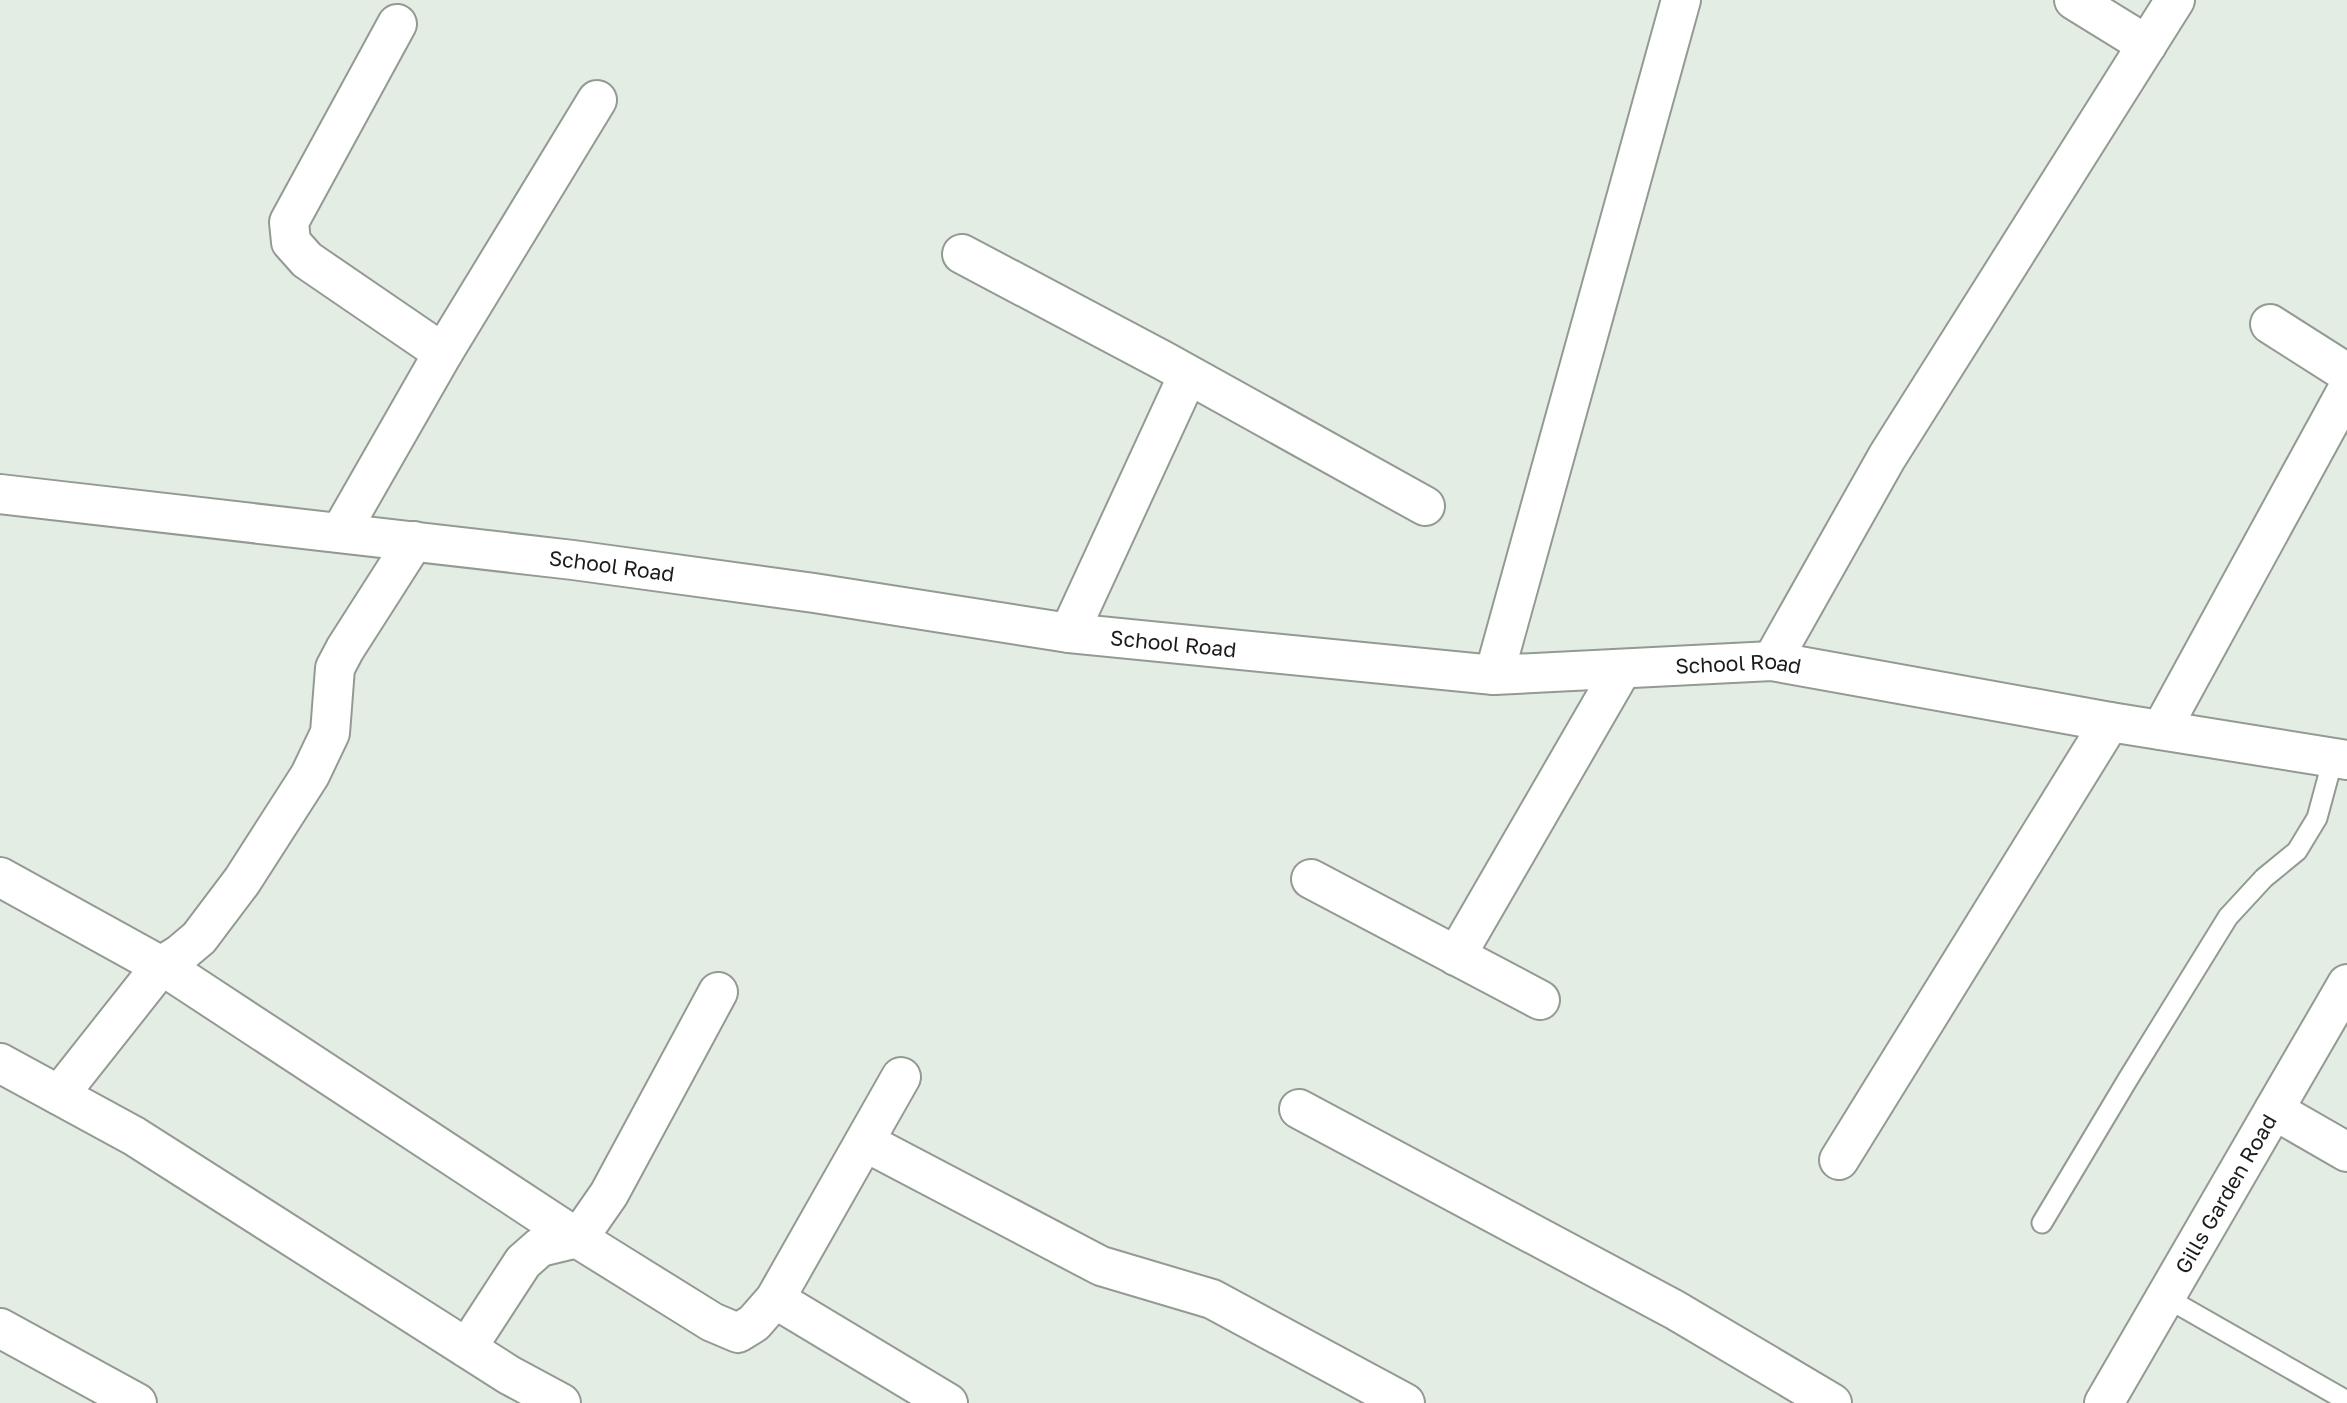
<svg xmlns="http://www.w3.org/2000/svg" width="2347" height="1403" viewBox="0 0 2347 1403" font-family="'Golos Text',sans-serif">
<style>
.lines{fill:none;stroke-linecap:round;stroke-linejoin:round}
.service-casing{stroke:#929a92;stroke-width:23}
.minor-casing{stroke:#929a92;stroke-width:42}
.service{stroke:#fff;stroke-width:19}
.minor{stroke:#fff;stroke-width:38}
.labels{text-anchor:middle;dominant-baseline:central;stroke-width:7;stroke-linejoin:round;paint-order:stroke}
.street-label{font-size:21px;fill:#191c19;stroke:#fff}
</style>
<rect width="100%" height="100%" fill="#e4ede4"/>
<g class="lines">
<defs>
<g id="service">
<path d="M2042,1223L2128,1079L2228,917L2264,878L2297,851L2317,818L2333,759"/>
<path d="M2165,1297L2347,1401"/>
</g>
<g id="minor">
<path d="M2074,0L2147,45"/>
<path d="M397,24L289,222L291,242L307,260L443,353"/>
<path d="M962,254L1164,361L1425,506"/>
<path d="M2270,324L2347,373"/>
<path id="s1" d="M0,494L573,560L814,593L1069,633L1494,675L1772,661L2110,722L2347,760"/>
<path d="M340,533L443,353L597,100"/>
<path d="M1069,633L1188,375"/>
<path d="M1772,661L1887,457L2175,0"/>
<path d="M1494,675L1681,0"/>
<path d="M2161,730L2347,390"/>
<path d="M0,877L172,972L577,1238L712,1322L738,1333L754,1323L775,1299L901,1077"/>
<path d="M1311,879L1540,1000"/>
<path d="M1456,956L1622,669"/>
<path d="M0,1063L134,1136L509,1375L561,1403"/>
<path d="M59,1095L161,966L180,954L199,938L242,881L310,775L330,733L335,668L345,649L414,541"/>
<path d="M1299,1109L1675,1310L1832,1403"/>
<path d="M2274,1110L2347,1152"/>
<path d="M865,1142L1101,1266L1212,1299L1405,1403"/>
<path d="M1839,1160L2110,722"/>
<path d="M775,1299L948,1403"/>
<path d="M0,1328L137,1403"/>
<path d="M467,1348L523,1262L540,1247L577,1238L584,1230L609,1194L718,992"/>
<path id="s2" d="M2104,1403L2347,984"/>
</g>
</defs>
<!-- service casing -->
<use href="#service" class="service-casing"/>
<!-- minor casing -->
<use href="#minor" class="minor-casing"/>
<!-- service -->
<use href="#service" class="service"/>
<!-- minor -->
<use href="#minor" class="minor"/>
</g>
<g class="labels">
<!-- street labels -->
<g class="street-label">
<text stroke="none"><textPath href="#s1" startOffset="616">School Road</textPath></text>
<text stroke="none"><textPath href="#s1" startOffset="1183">School Road</textPath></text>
<text stroke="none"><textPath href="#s1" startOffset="1750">School Road</textPath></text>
<text stroke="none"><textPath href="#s2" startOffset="242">Gills Garden Road</textPath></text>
</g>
</g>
</svg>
